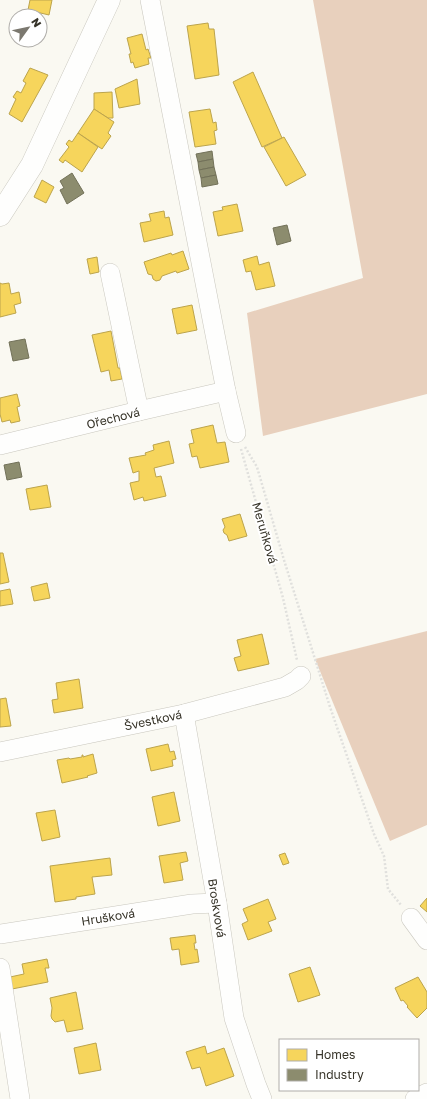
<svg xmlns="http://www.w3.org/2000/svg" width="427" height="1099" viewBox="0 0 427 1099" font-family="'Golos Text',sans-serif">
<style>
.forest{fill:#e8d0bd}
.homes{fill:#f6d55c;stroke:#bca44c}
.industry{fill:#8c8c6e;stroke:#727159}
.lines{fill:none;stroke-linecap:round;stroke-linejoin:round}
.minor-casing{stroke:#c9c7be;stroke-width:20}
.tertiary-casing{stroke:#c9c7be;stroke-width:23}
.path{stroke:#e0e0dd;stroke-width:2.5;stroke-dasharray:2 2;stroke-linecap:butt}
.minor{stroke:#fefefd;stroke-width:19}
.tertiary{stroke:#fefefd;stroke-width:22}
.labels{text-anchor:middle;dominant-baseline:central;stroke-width:4;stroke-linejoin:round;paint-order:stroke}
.street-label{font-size:12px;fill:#363328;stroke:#fff}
</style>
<rect width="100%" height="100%" fill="#faf9f2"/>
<!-- forest -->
<g class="forest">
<path d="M313,0H427V394L263,436L247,313L363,278Z"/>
<path d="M427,631V825L390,841L315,659Z"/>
</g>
<!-- homes -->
<g class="homes">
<path d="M30,0H52L49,15L28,10Z"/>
<path d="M208,23L209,29H214L219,75L195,79L187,26Z"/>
<path d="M142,34L146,50L148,49L151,58H148L149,64L135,68L133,62L131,63L129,54H131L127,38Z"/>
<path d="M30,68L48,75L22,122L9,114L16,99L13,97L17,91L21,93L26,83L23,81Z"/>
<path d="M253,72L282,138L262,147L233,82Z"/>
<path d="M137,79L140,104L119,108L115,89Z"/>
<path d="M112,92L113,118H108L94,109V93Z"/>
<path d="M94,109L114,122L108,133L111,136L102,149L78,133Z"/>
<path d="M210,109L213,123L216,122L217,130L214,131L216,144L195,147L189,112Z"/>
<path d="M78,133L98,147L82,172L65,160L63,163L59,160L69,147L66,144L69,140L72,142Z"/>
<path d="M284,137L306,175L286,186L264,147Z"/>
<path d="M42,180L54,187L46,203L34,197Z"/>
<path d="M237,204L243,231L218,236L213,212L223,210L222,207Z"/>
<path d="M164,211L165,218L169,217L173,235L144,242L140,223L151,221L149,214Z"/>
<path d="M183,251L189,269L177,273L176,271L162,276L160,280L156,281L153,279L152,275L148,274L144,262L171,253L172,255Z"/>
<path d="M257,256L259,265L269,262L275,286L256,290L251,271L246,272L243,260Z"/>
<path d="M97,257L99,272L90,274L87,259Z"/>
<path d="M0,283L2,284L9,283L11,294L19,292L21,303L14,305L16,313L0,317Z"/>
<path d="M192,305L197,330L177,334L172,309Z"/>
<path d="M111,331L118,368H120L122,379L111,381L109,370L101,372L92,335Z"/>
<path d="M17,394L20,406L17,407L20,421L11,423L10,420L2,422L0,414V398Z"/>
<path d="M213,425L217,443L225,442L229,462L200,468L197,456L192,457L189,444L194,443L191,430Z"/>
<path d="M169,441L174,463L154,468L156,477L161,476L166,496L144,501L143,497L134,500L130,483L139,481V471L133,473L129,458L146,455L145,453L154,450L153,445Z"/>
<path d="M47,485L51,507L30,510L26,489Z"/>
<path d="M240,514L247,536L229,541L227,535L224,533L223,530L225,527L222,519Z"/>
<path d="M0,553H3L9,582L0,584Z"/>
<path d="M47,583L50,598L34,601L31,587Z"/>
<path d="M10,589L13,604L0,606V591Z"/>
<path d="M262,634L269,664L238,671L234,658L241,656L237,640Z"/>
<path d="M79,679L83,708L54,713L52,700L58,699L56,683Z"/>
<path d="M6,698L11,726L0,727V699Z"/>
<path d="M168,744L170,752L174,751L176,759L172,760L173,766L151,771L146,749Z"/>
<path d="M93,754L97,773L87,776L88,777L62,783L57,760L69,758L70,759L82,757V755H83V757Z"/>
<path d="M174,792L180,821L158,826L152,797Z"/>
<path d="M55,810L60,837L42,841L36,813Z"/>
<path d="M186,852L188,861L180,863L183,880L164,883L159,856Z"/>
<path d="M285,853L289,863L283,865L279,855Z"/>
<path d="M110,858L112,875L92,877L95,894L76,897V899L55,902L50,866Z"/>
<path d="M427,898V912L420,906Z"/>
<path d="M268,899L276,919L268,922L272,931L248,940L242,924L248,921L243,909Z"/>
<path d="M195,935L196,943H194L195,950L197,949L199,962L181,965L179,949L172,950L170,938Z"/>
<path d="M47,959L49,968H45L48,982L12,989L10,977L24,974L22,964Z"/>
<path d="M310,967L320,995L298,1002L289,974Z"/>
<path d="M418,977L427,992V1008L417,1018L407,1007L408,1006L403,1000L401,1001L395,988Z"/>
<path d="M76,992L83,1029L67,1032L64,1020L55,1022L52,1019L51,1016L52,1008L50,998Z"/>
<path d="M96,1043L101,1070L79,1074L74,1048Z"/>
<path d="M205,1046L207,1054L224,1048L234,1076L206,1086L200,1067L192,1069L186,1052Z"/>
</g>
<!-- industry -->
<g class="industry">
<path d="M212,151L213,159L198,162L196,154Z"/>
<path d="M213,159L214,167L199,170L198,162Z"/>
<path d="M214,167L216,175L201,178L199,170Z"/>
<path d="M72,173L84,193L67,204L60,190L64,188L60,181Z"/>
<path d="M216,175L218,184L202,187L201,178Z"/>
<path d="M287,225L291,241L277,245L273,228Z"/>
<path d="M25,339L29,358L13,361L9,342Z"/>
<path d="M19,462L22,477L7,480L4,465Z"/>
</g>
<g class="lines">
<defs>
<g id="minor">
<path d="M150,0L226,391L236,433"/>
<path d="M110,273L139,411"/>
<path d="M0,445L139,411L226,391"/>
<path d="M184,714L217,903L234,1018L256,1084L262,1099"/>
<path d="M0,752L184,714L285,687L297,680L301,676"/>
<path d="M411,918L427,940"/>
<path d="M0,934L192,904L217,903"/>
<path d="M0,968L20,1099"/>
<path d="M415,1099L427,1093"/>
</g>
<path id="tertiary" d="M0,215L32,165L109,0"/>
</defs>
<!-- minor casing -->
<use href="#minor" class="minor-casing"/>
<!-- tertiary casing -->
<use href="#tertiary" class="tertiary-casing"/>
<!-- path -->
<g class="path">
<path d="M245,447L257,467L284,560L330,707L374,834L384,856L388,889L401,905"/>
<path d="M241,449L283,598L297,660"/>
</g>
<!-- minor -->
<use href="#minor" class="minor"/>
<!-- tertiary -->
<use href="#tertiary" class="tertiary"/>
</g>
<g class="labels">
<!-- street labels -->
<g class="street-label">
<text transform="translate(113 418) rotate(-14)">Ořechová</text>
<text transform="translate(265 533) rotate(74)">Meruňková</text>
<text transform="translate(153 720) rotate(-12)">Švestková</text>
<text transform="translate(217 908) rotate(81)">Broskvová</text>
<text transform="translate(108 917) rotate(-9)">Hrušková</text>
</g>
</g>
<!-- legend -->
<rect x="279" y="1039" width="140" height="52" fill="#ffffff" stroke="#afada9"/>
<rect x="287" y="1049" width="20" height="12" fill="#f6d55c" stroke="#afada9"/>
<text x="315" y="1059" font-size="12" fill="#363328">Homes</text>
<rect x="287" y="1069" width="20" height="12" fill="#8c8c6e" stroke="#afada9"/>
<text x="315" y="1079" font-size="12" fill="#363328">Industry</text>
<!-- north arrow -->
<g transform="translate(28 28) rotate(57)"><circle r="19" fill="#ffffff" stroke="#afada9"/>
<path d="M0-3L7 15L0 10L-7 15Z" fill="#7b786f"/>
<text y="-6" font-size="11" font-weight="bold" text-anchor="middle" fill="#363328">N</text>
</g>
</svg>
